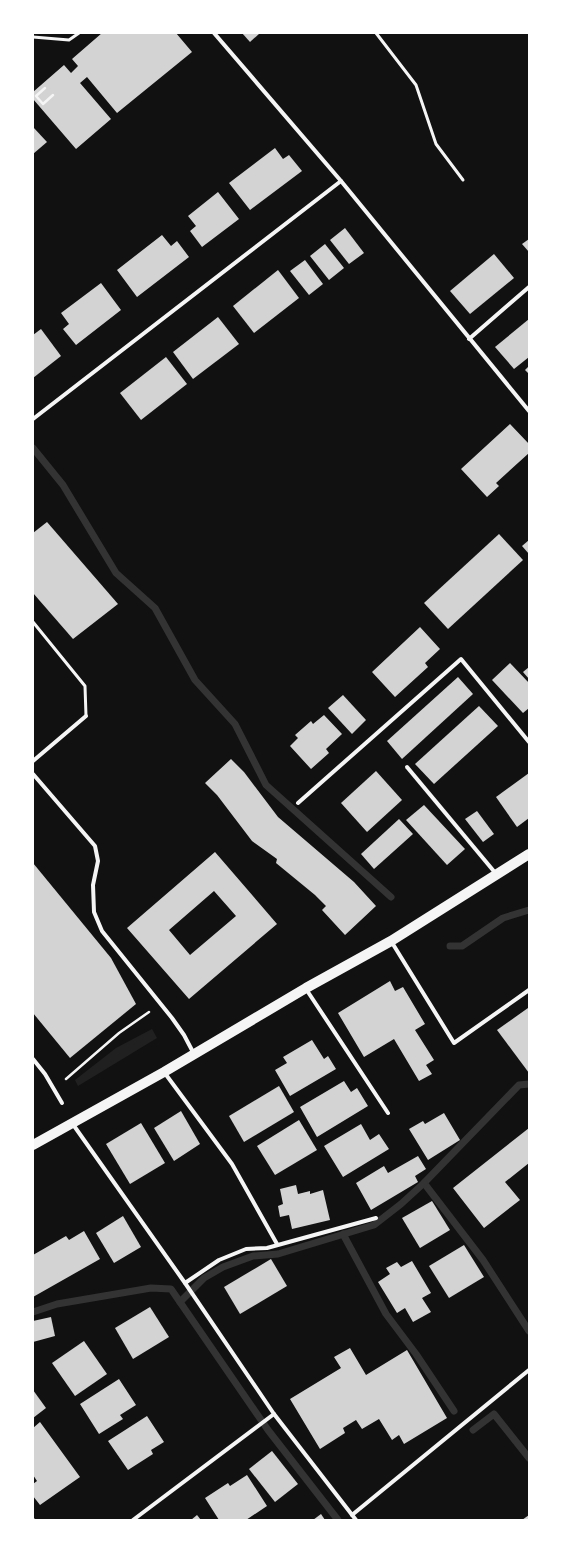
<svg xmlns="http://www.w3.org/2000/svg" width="562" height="1553" viewBox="0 0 562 1553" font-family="Signika,sans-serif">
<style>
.green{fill:#202020}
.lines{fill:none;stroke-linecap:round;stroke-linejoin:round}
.stream{stroke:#333;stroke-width:7}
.building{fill:#d3d3d3;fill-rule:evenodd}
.path{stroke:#f5f5f5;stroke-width:2.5}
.service{stroke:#f5f5f5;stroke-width:3}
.minor{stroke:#f5f5f5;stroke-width:4}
.primary{stroke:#f5f5f5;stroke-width:10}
</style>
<rect width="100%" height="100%" fill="#111"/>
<!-- green -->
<path class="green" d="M152,1029L157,1038L78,1086L75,1080L116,1048Z"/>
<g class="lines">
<!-- stream -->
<g class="stream">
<path d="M33,448L63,485L116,573L155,608L195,680L235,724L266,785L391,897"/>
<path d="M450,946H462L503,918L529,910"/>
<path d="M529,1084L519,1085L424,1183L483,1260L529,1331"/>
<path d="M343,1234L386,1314L416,1354L454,1411"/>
<path d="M180,1302L204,1278L223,1267L253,1256L278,1254L374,1225L401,1204L424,1183"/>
<path d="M33,1312L57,1304L151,1288L171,1289L268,1430L338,1520"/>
<path d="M473,1430L494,1414L529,1458"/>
</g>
</g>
<!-- building -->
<g class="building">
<path d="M102,33H176L192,52L117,113L87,77L80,83L111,119L76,149L33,99V92L64,65L71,73L78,66L72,59Z"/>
<path d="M242,33H260L250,42Z"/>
<path d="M33,127L47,142L33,154Z"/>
<path d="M275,148L283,159L289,155L302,171L250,210L229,183Z"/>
<path d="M218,192L239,219L202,247L190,231L196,226L188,216Z"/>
<path d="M345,228L364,253L349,264L330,240Z"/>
<path d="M162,235L171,246L177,241L189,257L137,297L117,270Z"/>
<path d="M529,239V252L522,244Z"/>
<path d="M325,244L344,268L329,280L310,256Z"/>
<path d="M494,254L514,278L470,314L450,291Z"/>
<path d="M305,260L323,284L309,295L290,271Z"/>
<path d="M278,270L299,298L254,333L233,306Z"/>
<path d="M101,283L121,310L76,345L63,329L69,324L61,313Z"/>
<path d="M218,317L239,344L193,379L173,352Z"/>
<path d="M529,319V357L514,369L495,347Z"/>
<path d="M41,329L61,356L33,378V335Z"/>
<path d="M166,357L187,384L141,420L120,393Z"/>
<path d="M529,366V374L525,370Z"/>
<path d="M510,424L529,444V453L496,483L499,486L487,497L461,469Z"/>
<path d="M47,522L118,604L73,639L33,593V533Z"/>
<path d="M499,534L523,560L448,629L424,603Z"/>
<path d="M529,540V554L522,546Z"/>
<path d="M420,627L440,649L425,663L428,667L395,697L372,672Z"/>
<path d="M510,663L529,683V708L523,713L492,680Z"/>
<path d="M529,667V679L523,672Z"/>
<path d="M458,677L473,694L402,759L387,741Z"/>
<path d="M343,695L366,720L352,734L328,708Z"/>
<path d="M479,706L498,726L434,784L415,764Z"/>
<path d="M324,715L342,734L326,749L329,753L311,769L290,746L298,738L295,735L311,721L313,724Z"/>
<path d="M231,759L244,772L278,817L354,882L376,906L345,935L322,910L326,906L315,895L276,863L277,859L252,841L217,795L205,783Z"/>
<path d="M376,771L402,800L367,832L341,803Z"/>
<path d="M529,773V818L517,827L496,797Z"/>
<path d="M424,805L465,849L447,865L406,820Z"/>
<path d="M477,811L494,834L483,842L465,819Z"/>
<path d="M399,819L413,834L374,869L361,854Z"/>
<path d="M215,852L277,924L189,999L127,928ZM214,891L236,916L190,955L169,930Z"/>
<path d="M33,863L111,958L136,1004L70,1058L33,1013Z"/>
<path d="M390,981L395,991L403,987L425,1024L415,1030L434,1060L426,1065L432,1074L419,1081L394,1039L364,1057L338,1013Z"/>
<path d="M528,1008L529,1009V1073L497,1030Z"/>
<path d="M312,1040L324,1059L328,1056L336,1069L290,1096L275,1070L287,1063L283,1057Z"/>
<path d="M344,1081L351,1092L357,1088L368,1106L317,1137L300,1107Z"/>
<path d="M279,1086L294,1112L244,1142L229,1116Z"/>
<path d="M181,1111L200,1144L174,1161L154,1128Z"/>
<path d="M444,1113L460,1140L428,1160L409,1129L423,1121L425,1124Z"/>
<path d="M299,1120L317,1150L275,1175L257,1146Z"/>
<path d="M141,1123L165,1163L130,1184L106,1144Z"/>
<path d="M361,1124L370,1140L379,1134L389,1149L343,1177L324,1146Z"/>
<path d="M529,1128V1163L505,1182L520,1200L484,1228L453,1188Z"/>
<path d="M418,1156L426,1169L415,1176L418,1182L371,1210L356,1183L384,1166L388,1173Z"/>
<path d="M296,1185L298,1194L310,1191V1194L323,1190L330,1220L292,1229L289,1215L280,1217L278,1206L283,1204L280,1189Z"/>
<path d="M432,1201L450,1230L420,1248L402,1218Z"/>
<path d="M123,1216L141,1247L114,1263L96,1233Z"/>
<path d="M84,1231L100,1259L33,1297V1255L66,1236L69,1240Z"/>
<path d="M464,1245L484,1277L449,1298L429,1266Z"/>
<path d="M271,1259L287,1286L240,1314L224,1287Z"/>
<path d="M412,1261L431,1293L422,1298L431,1312L413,1322L405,1308L397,1313L378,1282L390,1274L386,1268L397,1262L401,1267Z"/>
<path d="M150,1307L169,1337L133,1359L115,1328Z"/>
<path d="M51,1317L55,1336L33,1342V1321Z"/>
<path d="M84,1341L107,1374L75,1396L52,1363Z"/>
<path d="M350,1348L366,1375L407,1350L447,1418L404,1444L399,1435L392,1440L379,1419L362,1429L356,1420L343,1428L345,1433L320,1449L290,1399L341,1368L334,1357Z"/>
<path d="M119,1379L136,1405L120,1415L123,1419L99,1434L80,1404Z"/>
<path d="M33,1390L46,1408L33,1418Z"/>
<path d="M147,1416L164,1442L151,1450L153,1454L128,1470L108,1441Z"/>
<path d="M40,1422L80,1477L40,1505L33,1496V1484L37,1481L33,1475V1428Z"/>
<path d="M272,1451L298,1484L275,1502L249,1469Z"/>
<path d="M247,1475L267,1506L246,1520H219L205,1498L228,1483L230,1486Z"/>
<path d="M321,1514L325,1520H313Z"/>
<path d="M197,1515L201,1520H191Z"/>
<path d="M529,1515V1520H522Z"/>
</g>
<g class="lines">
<!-- path -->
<g class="path">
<path d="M45,88L36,96L43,104L53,95"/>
<path d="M66,1079L119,1033L149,1012"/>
<path d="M33,1519L34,1520"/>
</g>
<!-- service -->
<g class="service">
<path d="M376,33L416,85L436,144L463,180"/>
<path d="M33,37L69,40L79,33"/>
<path d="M33,622L85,686L86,716"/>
</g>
<!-- minor -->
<g class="minor">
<path d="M214,33L341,181L529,411"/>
<path d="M469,339L529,287"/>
<path d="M33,419L341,181"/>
<path d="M33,761L86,716"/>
<path d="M407,767L497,875"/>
<path d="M33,774L95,846L98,861L93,885L94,912L102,931L172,1018L184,1035L194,1054"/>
<path d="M298,803L461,659L529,742"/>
<path d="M391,941L454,1043L529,990"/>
<path d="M306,989L388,1113"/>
<path d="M33,1059L45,1074L62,1103"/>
<path d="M164,1072L232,1164L277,1244"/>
<path d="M72,1123L185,1283L274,1414L356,1520"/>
<path d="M185,1283L219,1260L246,1249L267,1248L376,1218"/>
<path d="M352,1515L529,1370"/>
<path d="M133,1520L274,1414"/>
</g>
<!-- primary -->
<path class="primary" d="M33,1145L164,1072L306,988L391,941L529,854"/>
</g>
<!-- border -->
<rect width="562" height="1553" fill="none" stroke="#ffffff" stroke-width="68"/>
</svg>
